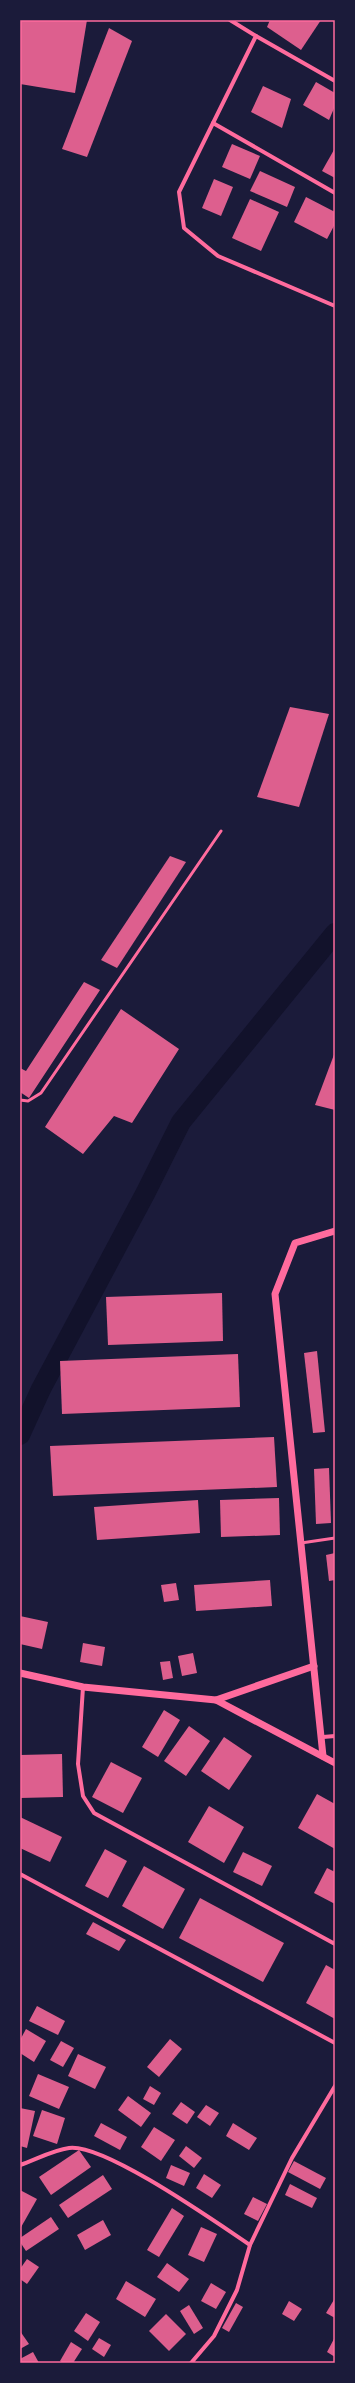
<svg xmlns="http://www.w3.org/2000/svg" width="355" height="2383" viewBox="0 0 355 2383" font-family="Figtree,sans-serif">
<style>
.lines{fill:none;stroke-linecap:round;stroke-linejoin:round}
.canal{stroke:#12122b;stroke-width:20}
.building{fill:#dd5f8e}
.service{stroke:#ff6b9d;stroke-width:3}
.minor{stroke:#ff6b9d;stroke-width:4}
.tertiary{stroke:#ff6b9d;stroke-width:7}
.neatline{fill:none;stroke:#ff6b9d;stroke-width:1.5}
</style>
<rect width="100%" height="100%" fill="#1b1b3a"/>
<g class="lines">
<!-- canal -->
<path class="canal" d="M20,1435L41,1389L146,1192L181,1122L335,933"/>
</g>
<!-- building -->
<g class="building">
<path d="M20,20H87L75,93L20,84Z"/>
<path d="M270,20H321L301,50L267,27Z"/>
<path d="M109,28L132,41L87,157L62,149Z"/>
<path d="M316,82L335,93V106L329,120L303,105Z"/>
<path d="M263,86L291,99L282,128L251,112Z"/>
<path d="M232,144L260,156L250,179L222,167Z"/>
<path d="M335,148V178L322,171Z"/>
<path d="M260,171L295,187L287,207L250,191Z"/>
<path d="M214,179L233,187L221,216L202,208Z"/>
<path d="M306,197L335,212V224L327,239L294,222Z"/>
<path d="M250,199L279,212L261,251L232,238Z"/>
<path d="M290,707L329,714L299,807L257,797Z"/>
<path d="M170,856L186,862L117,968L101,960Z"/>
<path d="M84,982L100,990L29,1098L20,1092V1068L26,1071Z"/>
<path d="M121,1009L179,1049L132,1123L114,1116L83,1154L45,1127Z"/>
<path d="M335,1052V1110L315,1105Z"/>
<path d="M222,1293L223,1341L108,1345L106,1297Z"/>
<path d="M317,1351L325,1432L313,1433L304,1353Z"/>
<path d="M238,1354L240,1407L62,1414L60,1361Z"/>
<path d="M274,1437L277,1487L53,1496L50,1446Z"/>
<path d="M329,1468L331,1523L316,1524L314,1469Z"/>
<path d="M279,1498L280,1535L221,1537L220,1500Z"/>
<path d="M198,1500L200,1533L97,1540L94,1507Z"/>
<path d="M335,1553V1580L329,1581L326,1555Z"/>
<path d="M270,1580L272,1606L196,1611L194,1585Z"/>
<path d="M176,1583L179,1600L164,1602L161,1585Z"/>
<path d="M20,1616L48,1622L42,1649L20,1644Z"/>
<path d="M83,1643L105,1647L102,1666L80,1662Z"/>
<path d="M193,1653L197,1673L182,1676L178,1656Z"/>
<path d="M170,1661L173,1678L163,1680L160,1662Z"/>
<path d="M164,1710L180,1720L158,1757L142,1747Z"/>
<path d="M189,1726L210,1741L186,1776L164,1761Z"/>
<path d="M224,1737L252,1756L229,1790L201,1771Z"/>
<path d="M62,1754L63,1797L20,1798V1755Z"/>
<path d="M111,1762L142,1778L123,1813L92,1797Z"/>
<path d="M317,1794L335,1804V1849L298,1828Z"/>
<path d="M209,1806L244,1827L224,1863L188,1842Z"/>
<path d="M20,1817L62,1837L50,1862L20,1848Z"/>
<path d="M105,1849L127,1861L108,1898L85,1886Z"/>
<path d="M243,1852L272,1866L262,1886L233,1872Z"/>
<path d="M144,1866L185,1889L163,1929L122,1906Z"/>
<path d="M327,1868L335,1872V1904L314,1893Z"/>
<path d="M200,1898L284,1943L263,1982L179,1938Z"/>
<path d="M93,1922L126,1940L119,1951L86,1934Z"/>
<path d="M326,1965L335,1970V2019L306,2003Z"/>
<path d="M37,2006L65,2021L58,2035L29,2021Z"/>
<path d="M26,2029L46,2041L34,2062L20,2053V2040Z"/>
<path d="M170,2039L182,2049L159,2077L147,2067Z"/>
<path d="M61,2041L74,2048L63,2067L50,2060Z"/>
<path d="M78,2054L106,2067L95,2089L68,2076Z"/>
<path d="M38,2074L69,2087L59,2109L29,2096Z"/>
<path d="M150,2086L161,2093L154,2105L143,2099Z"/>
<path d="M128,2096L151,2113L141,2127L118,2110Z"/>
<path d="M181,2102L195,2112L187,2124L172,2114Z"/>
<path d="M206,2105L219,2113L210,2126L197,2117Z"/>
<path d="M20,2108L35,2111L27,2148L20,2146Z"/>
<path d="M42,2110L65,2118L57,2144L33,2136Z"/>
<path d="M101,2123L127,2137L120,2150L94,2136Z"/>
<path d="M233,2123L257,2138L249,2150L226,2136Z"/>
<path d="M154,2127L175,2140L161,2161L141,2147Z"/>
<path d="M186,2146L202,2158L194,2168L179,2156Z"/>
<path d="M79,2150L91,2167L51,2195L39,2177Z"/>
<path d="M294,2161L326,2178L320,2189L288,2172Z"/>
<path d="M171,2165L190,2173L184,2186L166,2178Z"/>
<path d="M204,2174L221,2185L212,2198L196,2188Z"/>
<path d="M103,2175L112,2189L68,2218L59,2205Z"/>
<path d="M290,2184L317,2198L312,2208L285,2195Z"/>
<path d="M20,2190L37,2199L20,2229Z"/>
<path d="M253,2197L267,2204L258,2221L244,2214Z"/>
<path d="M172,2208L184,2216L159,2257L147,2250Z"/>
<path d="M51,2217L59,2229L26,2251L20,2242V2238Z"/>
<path d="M103,2220L111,2235L85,2250L77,2235Z"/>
<path d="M201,2227L217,2234L204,2262L188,2255Z"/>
<path d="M27,2259L39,2267L27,2284L20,2279V2269Z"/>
<path d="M167,2263L189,2279L179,2292L157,2277Z"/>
<path d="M126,2281L156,2299L145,2317L116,2299Z"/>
<path d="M211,2283L226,2292L216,2309L201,2301Z"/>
<path d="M335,2298V2318L326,2313Z"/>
<path d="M289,2301L302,2309L294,2321L282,2314Z"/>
<path d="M236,2303L243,2307L229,2332L222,2328Z"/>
<path d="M189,2305L203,2328L194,2334L180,2311Z"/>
<path d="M86,2313L100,2322L88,2341L74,2331Z"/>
<path d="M166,2314L186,2334L169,2351L149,2331Z"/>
<path d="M20,2331L29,2344L20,2349Z"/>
<path d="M335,2337V2357L327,2352Z"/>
<path d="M99,2338L111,2345L104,2357L92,2349Z"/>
<path d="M71,2342L82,2349L73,2363H63L60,2361Z"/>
<path d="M33,2352L39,2363H22L20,2359Z"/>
</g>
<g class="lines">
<!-- service -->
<g class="service">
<path d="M20,1100L28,1101L41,1093L221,831"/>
<path d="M301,1543L335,1538"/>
</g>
<!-- minor -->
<g class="minor">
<path d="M230,20L256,36L179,192L184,228L218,256L335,306"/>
<path d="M256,36L335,81"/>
<path d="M213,123L335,193"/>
<path d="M83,1687L78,1764L83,1796L94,1813L335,1944"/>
<path d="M323,1737L335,1736"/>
<path d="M20,1874L335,2043"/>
<path d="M20,2165C35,2160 53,2150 69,2148C104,2143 217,2223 250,2245"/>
<path d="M191,2363L214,2336L237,2290L250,2245L292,2158L335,2086"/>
</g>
<!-- tertiary -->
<g class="tertiary">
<path d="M20,1673L83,1687L216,1700L335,1763"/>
<path d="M216,1700L314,1666"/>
<path d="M323,1756L275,1294L295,1243L335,1231"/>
</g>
</g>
<!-- border -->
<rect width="355" height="2383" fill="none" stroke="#1b1b3a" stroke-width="42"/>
<rect x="21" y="21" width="313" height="2341" class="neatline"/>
</svg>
